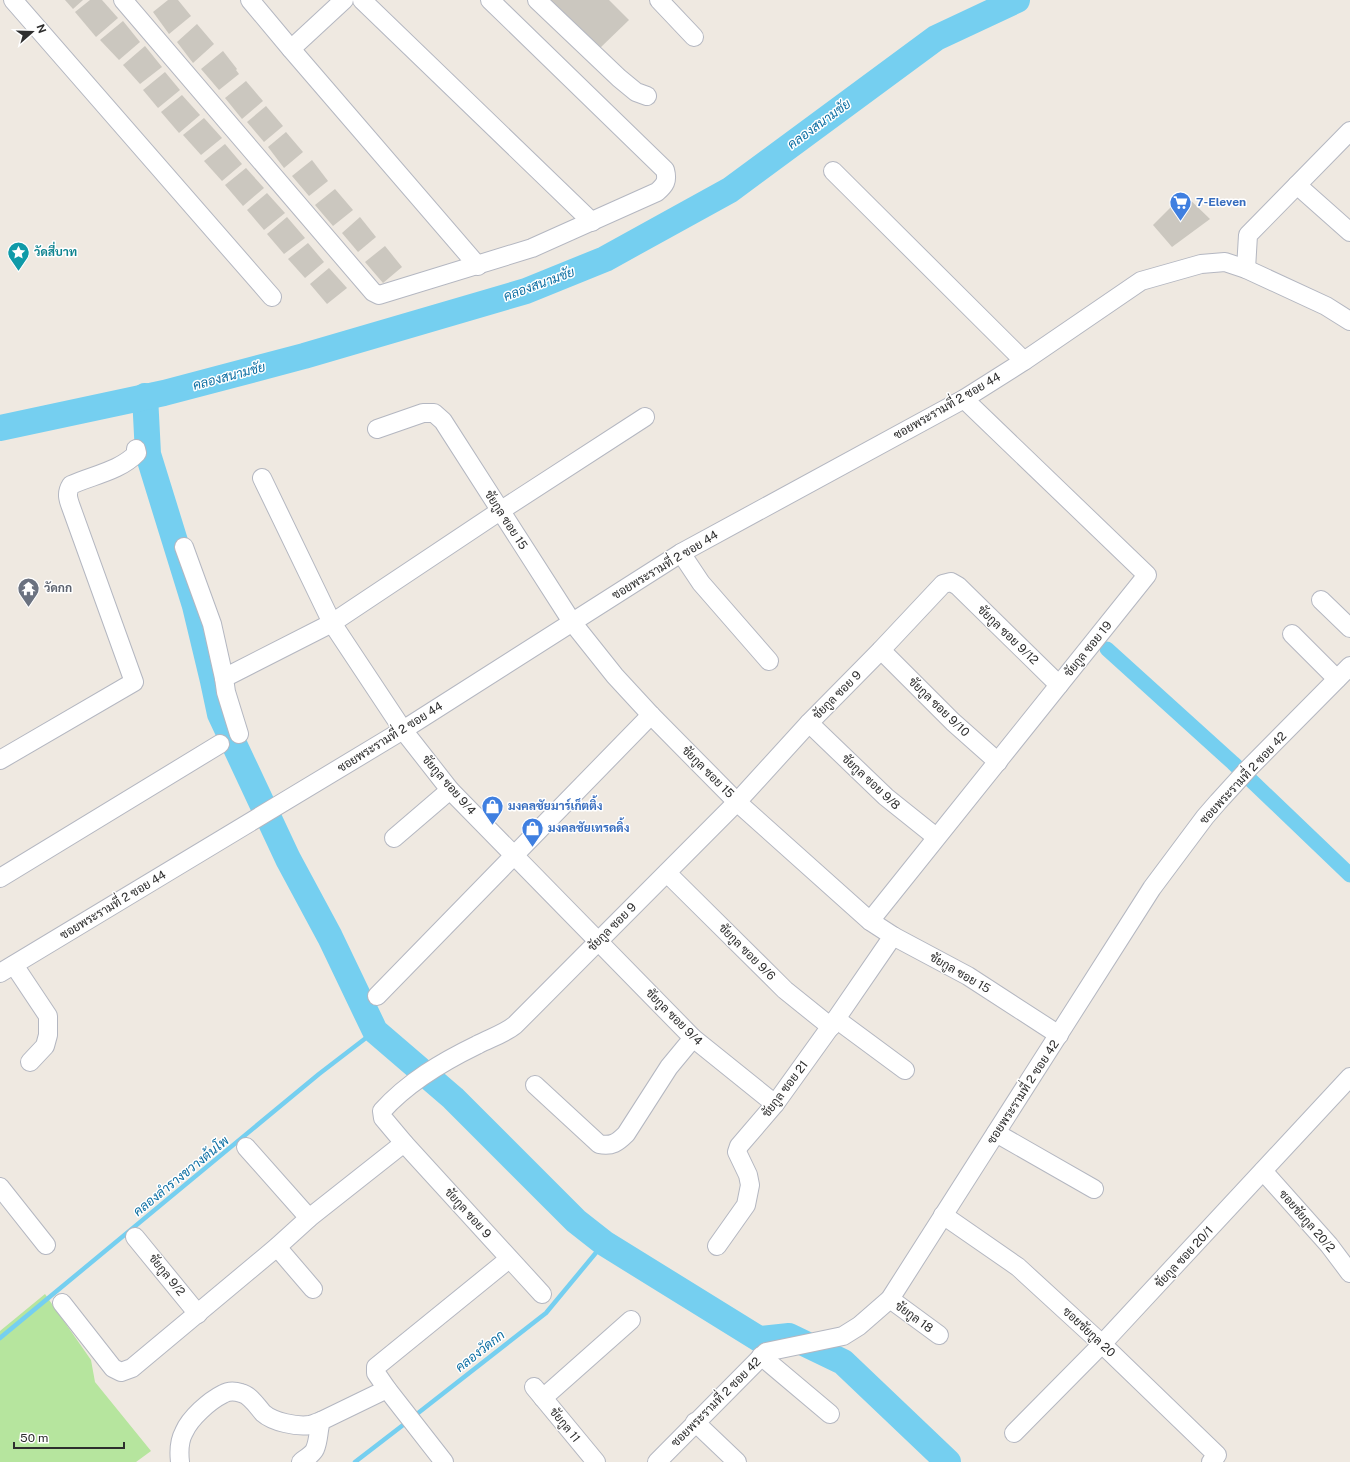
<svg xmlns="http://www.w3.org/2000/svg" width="1350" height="1462" viewBox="0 0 1350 1462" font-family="'Public Sans',Sarabun,sans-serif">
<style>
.green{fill:#b6e59e}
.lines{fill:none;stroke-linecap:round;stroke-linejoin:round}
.stream{stroke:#75cff0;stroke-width:4.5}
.canal{stroke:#75cff0;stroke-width:15}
.river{stroke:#75cff0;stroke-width:26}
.building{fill:#cbc7bf}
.minor-casing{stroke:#b4b7c1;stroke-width:20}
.minor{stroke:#fff;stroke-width:18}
.labels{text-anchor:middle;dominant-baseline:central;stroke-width:3;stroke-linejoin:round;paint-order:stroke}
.shop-label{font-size:12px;font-weight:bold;fill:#366cbe;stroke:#fff;text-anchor:start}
.culture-label{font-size:12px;font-weight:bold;fill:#0d838f;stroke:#fff;text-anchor:start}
.street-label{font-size:12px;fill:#2e2e2e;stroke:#fff}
.worship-label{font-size:12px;font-weight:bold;fill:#5b616d;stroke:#fff;text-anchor:start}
.water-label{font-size:13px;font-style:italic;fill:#0d6fa3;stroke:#fff}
</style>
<rect width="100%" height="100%" fill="#efe9e1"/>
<!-- green -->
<path class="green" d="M45,1294L91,1360L95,1382L151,1451L136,1462H0V1331Z"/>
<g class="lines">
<!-- stream -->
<g class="stream">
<path d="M0,1338L319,1074L375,1031"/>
<path d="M413,1417L546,1313L604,1243"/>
<path d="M355,1462L407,1422"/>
</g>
<!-- canal -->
<path class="canal" d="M1107,649L1233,763L1350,875"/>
<!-- river -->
<g class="river">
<path d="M145,396L148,454L195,606L213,681L220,714L288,859L330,937L375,1031L453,1098L576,1221L604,1243L759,1339L789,1336L843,1362L948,1462"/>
<path d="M0,428L164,393L304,356L526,291L605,259L730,190L936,38L1017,0"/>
</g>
</g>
<!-- building -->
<g class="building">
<path d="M65,0H83L73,9Z"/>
<path d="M90,0H102L118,18L96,37L75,12Z"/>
<path d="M168,0H178L191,16L169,34L153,12Z"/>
<path d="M551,0H609L629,20L600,48Z"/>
<path d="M123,21L140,42L119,60L100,40Z"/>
<path d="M197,24L214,44L193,63L177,42Z"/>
<path d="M145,46L162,67L140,84L123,65Z"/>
<path d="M223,51L237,69L236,70L239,74L219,90L201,69Z"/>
<path d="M165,72L180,90L158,108L143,90Z"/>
<path d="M246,81L263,101L242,119L225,98Z"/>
<path d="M182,95L200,115L179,133L161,112Z"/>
<path d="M266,106L283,126L264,142L247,122Z"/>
<path d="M204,118L222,138L201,155L183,135Z"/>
<path d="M286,132L303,152L284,168L268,147Z"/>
<path d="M225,144L242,164L222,181L204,161Z"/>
<path d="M312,160L328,181L309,196L292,176Z"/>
<path d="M246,168L264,188L243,206L225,185Z"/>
<path d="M335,189L353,210L333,226L315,205Z"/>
<path d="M267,193L285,213L264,230L247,210Z"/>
<path d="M1184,194L1210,219L1172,247L1153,225Z"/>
<path d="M287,217L305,238L284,254L267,234Z"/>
<path d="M360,217L376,237L358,252L342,233Z"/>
<path d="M308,243L324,262L305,278L288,259Z"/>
<path d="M385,246L402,267L383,283L365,262Z"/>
<path d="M329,268L347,288L327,304L310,284Z"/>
</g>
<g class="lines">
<defs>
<g id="minor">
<path d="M13,0L272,297"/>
<path d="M123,0L373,292L379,295L532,248L657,192C665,185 668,181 665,170L490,0"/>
<path d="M250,0L291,49L478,266"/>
<path d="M362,0L592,222"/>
<path d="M537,0L619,78L636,92L647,96"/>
<path d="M659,0L694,37"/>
<path d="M291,49L344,0"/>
<path d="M833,171L1024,361"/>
<path d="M1297,185L1350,232"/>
<path d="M1246,269L1248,235L1350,131"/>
<path d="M377,429L423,413H434L443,421L572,622L615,676L651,715L737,802L870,921L893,936L968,976L1059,1035"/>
<path d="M262,478L332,623L403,730L450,790L693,1038L775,1104"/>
<path d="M184,547L212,624L224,678"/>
<path d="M681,553L701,583L769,661"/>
<path d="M1321,600L1350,628"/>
<path d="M1292,634L1337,679"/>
<path d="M881,650L953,722L998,762"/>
<path d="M809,723L886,797L936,837"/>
<path d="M239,734L226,692L224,678L332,623L500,511L645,417"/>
<path d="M0,760L134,682L71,507C68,499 66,493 71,485C93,475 120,471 137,453L136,449"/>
<path d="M394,838L450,790"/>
<path d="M667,873L785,990L831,1027"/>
<path d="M0,878L220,744"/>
<path d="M870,921L1147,575L964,399"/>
<path d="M14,965L48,1016V1035L45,1046L30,1062"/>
<path d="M0,973L403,730L681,553L964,399L1024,361L1141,281L1201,264L1225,262L1246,269L1326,306L1350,321"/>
<path d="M377,996L651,715"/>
<path d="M836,1019L905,1070"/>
<path d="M535,1085L599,1144C612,1147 618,1142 626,1134L669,1067L693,1038"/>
<path d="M996,1133L1094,1189"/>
<path d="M246,1147L309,1218"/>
<path d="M1263,1171L1329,1245L1350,1273"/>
<path d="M0,1187L46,1245"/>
<path d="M943,1215L1018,1267L1102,1344L1217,1455L1211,1462"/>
<path d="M135,1237L198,1314"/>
<path d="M717,1246L746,1205L750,1185L748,1175L737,1152L739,1146L775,1104L836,1019L893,936"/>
<path d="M277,1247L313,1289"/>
<path d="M542,1294L404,1143L383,1118L382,1111C408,1082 442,1062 477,1045C490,1038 504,1034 515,1025L737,802L809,723L881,650L943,584L951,582L958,586L1059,685"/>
<path d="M890,1299L939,1335"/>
<path d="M62,1303L113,1368L121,1372L132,1368L277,1247L309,1218L404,1143"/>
<path d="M761,1356L830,1414"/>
<path d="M534,1387L596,1462"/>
<path d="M543,1398L631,1320"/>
<path d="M695,1422L737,1462"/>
<path d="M1014,1433L1102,1344L1350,1077"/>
<path d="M180,1462C179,1453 179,1441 184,1432C190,1418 209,1401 223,1394C228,1391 235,1391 241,1393C250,1395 257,1406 263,1413C273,1422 297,1427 310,1425C314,1424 318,1422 321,1421"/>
<path d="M301,1462C306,1458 313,1454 315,1449C319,1440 318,1430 321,1421L387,1389"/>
<path d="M444,1462L387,1389L376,1373V1367L509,1259"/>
<path d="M657,1462L766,1352L843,1336L859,1326L890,1299L1152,888L1205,817L1218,802L1249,768L1350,666"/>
</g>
</defs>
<!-- minor casing -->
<use href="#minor" class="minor-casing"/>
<!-- minor -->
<use href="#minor" class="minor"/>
</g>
<!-- icons -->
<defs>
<symbol id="supermarket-pin" viewBox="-11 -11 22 30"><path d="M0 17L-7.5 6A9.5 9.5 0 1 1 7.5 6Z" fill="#3f7fe0" stroke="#fff"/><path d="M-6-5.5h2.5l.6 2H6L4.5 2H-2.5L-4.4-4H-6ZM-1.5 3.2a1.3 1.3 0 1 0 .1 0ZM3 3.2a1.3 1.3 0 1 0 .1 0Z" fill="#fff"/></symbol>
<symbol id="sight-pin" viewBox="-11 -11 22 30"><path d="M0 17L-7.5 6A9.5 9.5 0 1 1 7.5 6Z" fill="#0f9aa8" stroke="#fff"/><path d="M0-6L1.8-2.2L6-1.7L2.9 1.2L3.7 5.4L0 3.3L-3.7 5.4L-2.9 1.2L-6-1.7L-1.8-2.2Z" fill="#fff"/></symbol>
<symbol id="temple-pin" viewBox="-11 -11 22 30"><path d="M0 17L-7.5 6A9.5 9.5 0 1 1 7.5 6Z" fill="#6b7280" stroke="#fff"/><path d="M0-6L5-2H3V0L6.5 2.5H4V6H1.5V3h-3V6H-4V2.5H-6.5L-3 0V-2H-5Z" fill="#fff"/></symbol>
<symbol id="shop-pin" viewBox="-11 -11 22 30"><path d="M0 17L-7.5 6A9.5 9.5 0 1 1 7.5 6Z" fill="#3f7fe0" stroke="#fff"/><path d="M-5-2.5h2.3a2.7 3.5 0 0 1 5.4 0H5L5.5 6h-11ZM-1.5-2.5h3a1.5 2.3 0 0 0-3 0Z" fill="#fff"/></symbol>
</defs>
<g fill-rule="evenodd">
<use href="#supermarket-pin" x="1168" y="190" width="25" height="34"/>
<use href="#sight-pin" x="6" y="240" width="25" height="34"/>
<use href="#temple-pin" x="16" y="576" width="25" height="34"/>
<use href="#shop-pin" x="480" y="794" width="25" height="34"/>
<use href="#shop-pin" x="520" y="816" width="25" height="34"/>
</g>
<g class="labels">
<!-- shop labels -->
<g class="shop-label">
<text x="1196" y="202">7-Eleven</text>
<text x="508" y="806">มงคลชัยมาร์เก็ตติ้ง</text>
<text x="548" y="828">มงคลชัยเทรดดิ้ง</text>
</g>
<!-- culture labels -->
<g class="culture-label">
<text x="34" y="252">วัดสี่บาท</text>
</g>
<!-- street labels -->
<g class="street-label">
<text transform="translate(947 406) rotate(-30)">ซอยพระรามที่ 2 ซอย 44</text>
<text transform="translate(506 520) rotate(57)">ชัยกูล ซอย 15</text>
<text transform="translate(665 565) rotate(-31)">ซอยพระรามที่ 2 ซอย 44</text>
<text transform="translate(1008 635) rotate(44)">ชัยกูล ซอย 9/12</text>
<text transform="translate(1088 649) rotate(-51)">ชัยกูล ซอย 19</text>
<text transform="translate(837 695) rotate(-45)">ชัยกูล ซอย 9</text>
<text transform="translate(939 707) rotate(44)">ชัยกูล ซอย 9/10</text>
<text transform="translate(390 737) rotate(-32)">ซอยพระรามที่ 2 ซอย 44</text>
<text transform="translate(708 772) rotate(45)">ชัยกูล ซอย 15</text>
<text transform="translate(1243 778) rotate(-47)">ซอยพระรามที่ 2 ซอย 42</text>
<text transform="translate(871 782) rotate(43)">ชัยกูล ซอย 9/8</text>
<text transform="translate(449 785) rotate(49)">ชัยกูล ซอย 9/4</text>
<text transform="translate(113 905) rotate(-31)">ซอยพระรามที่ 2 ซอย 44</text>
<text transform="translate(612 927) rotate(-45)">ชัยกูล ซอย 9</text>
<text transform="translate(747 952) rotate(45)">ชัยกูล ซอย 9/6</text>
<text transform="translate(960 973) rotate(30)">ชัยกูล ซอย 15</text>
<text transform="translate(674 1017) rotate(45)">ชัยกูล ซอย 9/4</text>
<text transform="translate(785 1089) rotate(-53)">ชัยกูล ซอย 21</text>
<text transform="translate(1023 1092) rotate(-57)">ซอยพระรามที่ 2 ซอย 42</text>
<text transform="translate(468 1213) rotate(48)">ชัยกูล ซอย 9</text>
<text transform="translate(1307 1221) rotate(49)">ซอยชัยกูล 20/2</text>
<text transform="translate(1184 1257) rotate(-47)">ชัยกูล ซอย 20/1</text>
<text transform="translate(167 1275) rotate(51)">ชัยกูล 9/2</text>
<text transform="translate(914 1317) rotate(36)">ชัยกูล 18</text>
<text transform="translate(1089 1332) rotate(43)">ซอยชัยกูล 20</text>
<text transform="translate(716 1402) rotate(-45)">ซอยพระรามที่ 2 ซอย 42</text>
<text transform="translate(565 1425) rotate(51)">ชัยกูล 11</text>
</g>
<!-- worship labels -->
<g class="worship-label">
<text x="44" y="588">วัดกก</text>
</g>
<!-- water labels -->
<g class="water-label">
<text transform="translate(819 124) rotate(-36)">คลองสนามชัย</text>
<text transform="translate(539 284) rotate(-20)">คลองสนามชัย</text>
<text transform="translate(229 376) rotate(-15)">คลองสนามชัย</text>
<text transform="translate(181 1176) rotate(-39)">คลองลำรางขวางต้นโพ</text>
<text transform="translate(480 1351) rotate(-38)">คลองวัดกก</text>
</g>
</g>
<!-- north arrow -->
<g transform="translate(32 32) rotate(70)" stroke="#ffffff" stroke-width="3" paint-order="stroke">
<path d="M0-3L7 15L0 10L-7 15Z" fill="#2e2e2e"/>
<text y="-6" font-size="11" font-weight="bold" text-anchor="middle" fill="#2e2e2e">N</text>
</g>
<!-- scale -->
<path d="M14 1442v6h110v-6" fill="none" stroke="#2e2e2e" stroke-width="2"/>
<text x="20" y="1442" font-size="12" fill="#2e2e2e" stroke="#ffffff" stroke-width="3" paint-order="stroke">50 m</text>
</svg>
